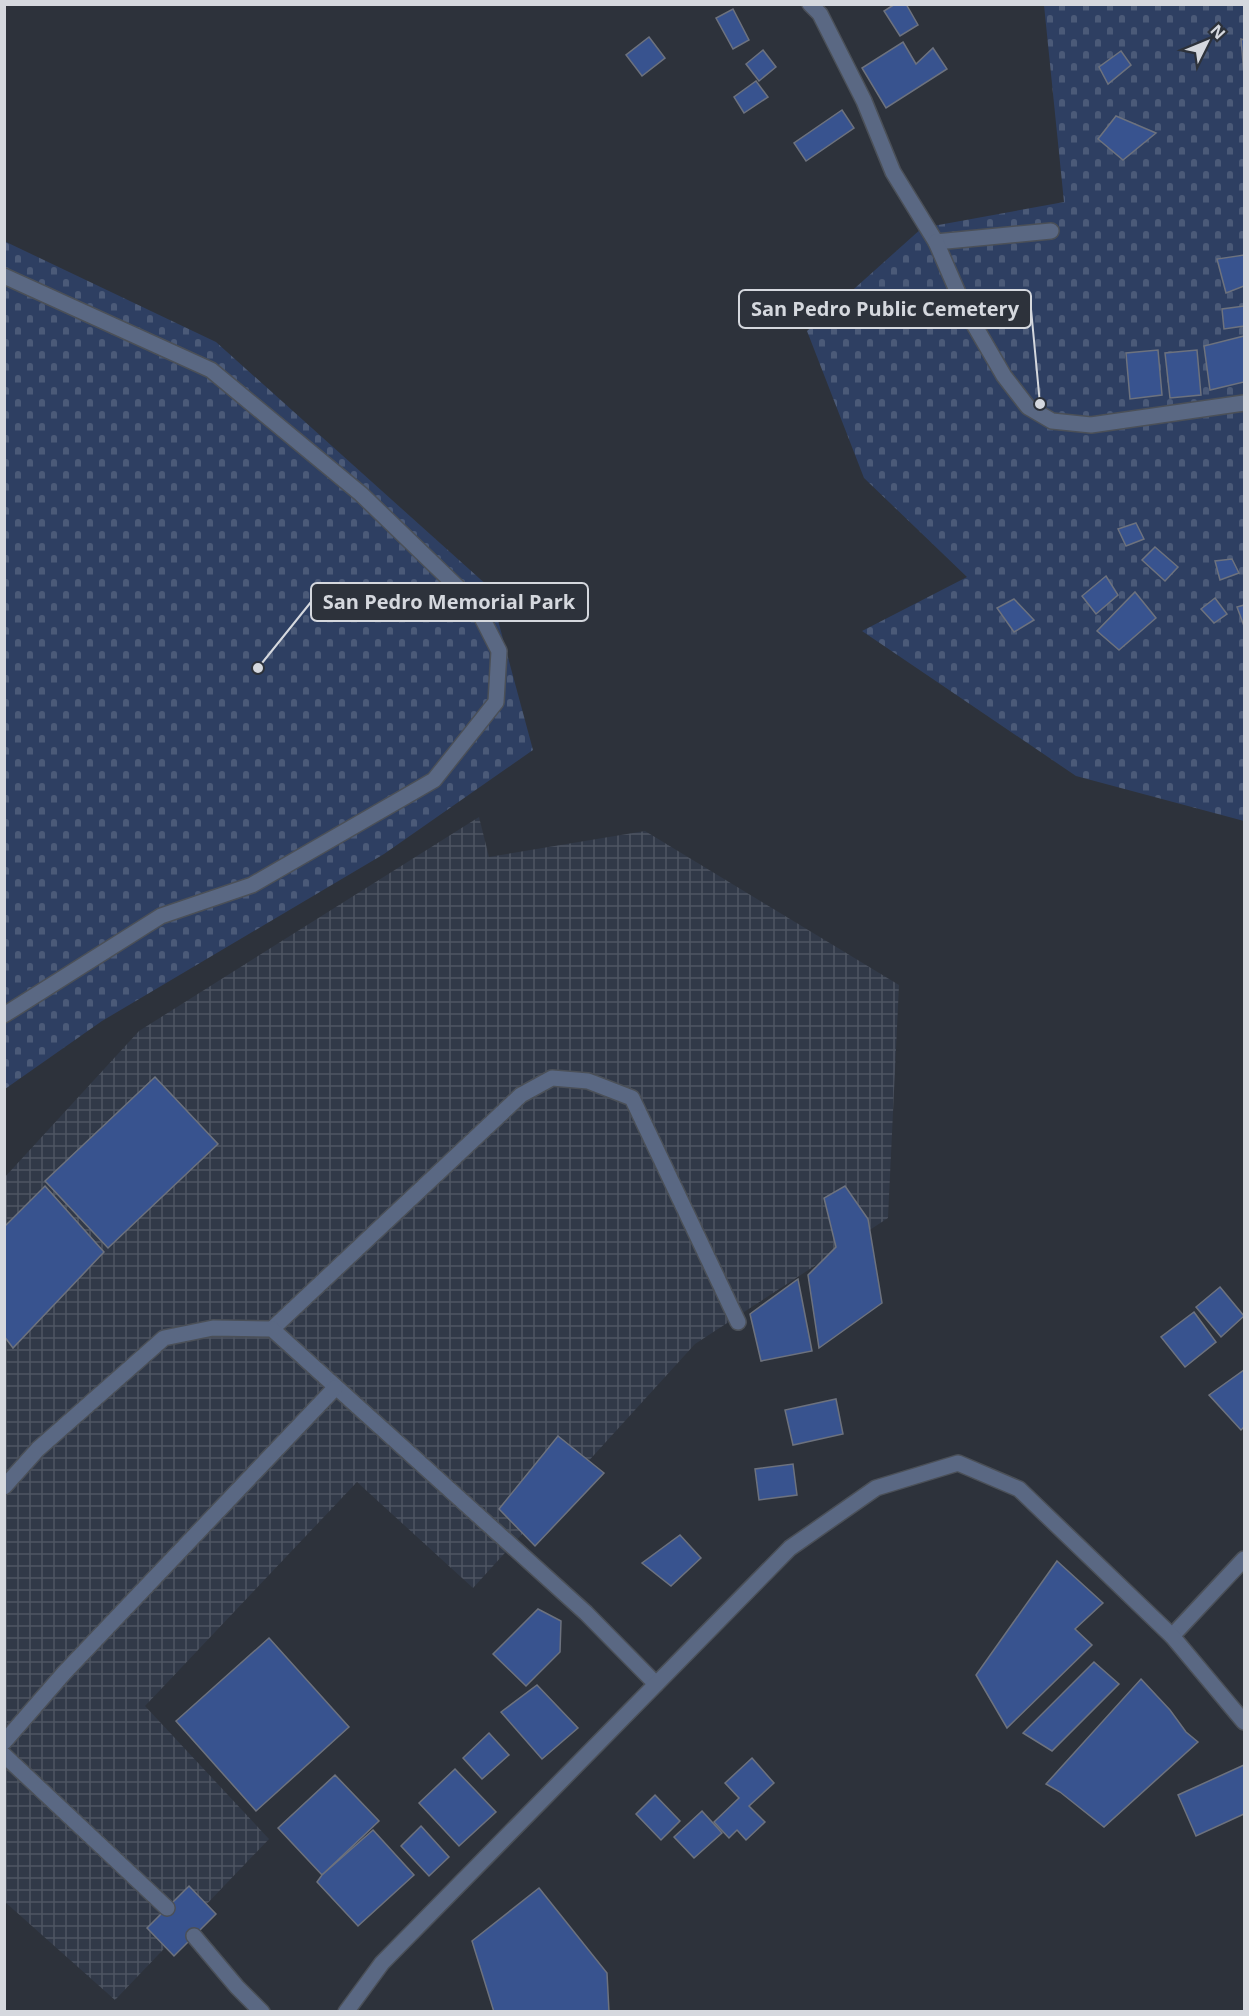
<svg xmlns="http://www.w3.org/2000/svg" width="1249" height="2016" viewBox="0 0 1249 2016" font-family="'Open Sans',sans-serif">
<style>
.industrial{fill:url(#industrial-grid)}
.cemetery{fill:url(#cemetery-stones)}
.building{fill:#38538f;stroke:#6d727e;stroke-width:1.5}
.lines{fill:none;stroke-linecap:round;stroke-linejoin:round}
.service-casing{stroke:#4b5058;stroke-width:18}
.minor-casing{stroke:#4b5058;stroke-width:18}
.service{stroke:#5a6883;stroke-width:15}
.minor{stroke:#5a6883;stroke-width:15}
.leader{fill:none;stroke:#d5d8de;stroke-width:2}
.callout-dot{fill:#d5d8de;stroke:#2d323b;stroke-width:2}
.callout{fill:#2d323b;stroke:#d5d8de;stroke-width:2}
.callout-label{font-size:20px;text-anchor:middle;font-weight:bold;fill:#d5d8de}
</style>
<defs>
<pattern id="industrial-grid" width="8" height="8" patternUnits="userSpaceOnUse" patternTransform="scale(1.5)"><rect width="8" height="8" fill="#313948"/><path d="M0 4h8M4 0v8" fill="none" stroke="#4e5562"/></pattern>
<pattern id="cemetery-stones" width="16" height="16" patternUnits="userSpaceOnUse" patternTransform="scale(1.5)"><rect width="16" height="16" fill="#2e3f62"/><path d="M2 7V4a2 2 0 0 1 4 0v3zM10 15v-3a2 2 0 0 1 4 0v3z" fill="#4b5a78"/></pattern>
</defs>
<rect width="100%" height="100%" fill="#2d323b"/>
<!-- industrial -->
<path class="industrial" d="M479,817L489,857L645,831L899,985L888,1218L695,1344L473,1588L357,1482L145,1706L269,1839L115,2000L5,1902L4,1178L139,1031Z"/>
<!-- cemetery -->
<g class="cemetery">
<path d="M1044,5H1244V821L1076,776L862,631L967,577L864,478L807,331L922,228L1064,202Z"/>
<path d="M4,241L216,342L489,587L533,750L384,854L102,1021L5,1089Z"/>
</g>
<!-- building -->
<g class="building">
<path d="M895,4H906L918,25L900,36L884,11Z"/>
<path d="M733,9L749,40L733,49L716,18Z"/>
<path d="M649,37L665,58L642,76L626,55Z"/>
<path d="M1241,39L1244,40V74Z"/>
<path d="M903,42L916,64L933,48L947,69L886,108L862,68Z"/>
<path d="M763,50L776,67L759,81L746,64Z"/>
<path d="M1121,51L1131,65L1108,84L1099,67Z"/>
<path d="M756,81L768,97L744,113L734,97Z"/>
<path d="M842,110L854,128L806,161L794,143Z"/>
<path d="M1116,116L1156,133L1123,160L1098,139Z"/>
<path d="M1244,255V286L1226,293L1217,259Z"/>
<path d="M1244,306V326L1224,329L1222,309Z"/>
<path d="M1244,336V382L1210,390L1204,346Z"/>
<path d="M1158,350L1162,395L1130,399L1126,353Z"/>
<path d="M1197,350L1201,395L1170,398L1165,353Z"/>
<path d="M1136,523L1144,539L1126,546L1118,529Z"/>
<path d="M1155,547L1178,567L1165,581L1142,560Z"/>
<path d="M1232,559L1239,573L1220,580L1215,561Z"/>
<path d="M1106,576L1118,595L1096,614L1082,596Z"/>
<path d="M1135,592L1156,618L1119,650L1097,631Z"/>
<path d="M1215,598L1227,614L1214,623L1201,609Z"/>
<path d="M1014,599L1034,620L1014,632L997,608Z"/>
<path d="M1244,605V626L1237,607Z"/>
<path d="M155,1077L218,1144L108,1248L45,1181Z"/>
<path d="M45,1186L104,1252L13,1348L4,1336V1227Z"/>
<path d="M845,1186L868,1219L882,1303L819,1348L808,1275L836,1247L824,1198Z"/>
<path d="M798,1279L812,1351L761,1361L750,1314Z"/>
<path d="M1220,1287L1244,1316L1221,1337L1196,1307Z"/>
<path d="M1194,1312L1216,1342L1185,1367L1161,1337Z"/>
<path d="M1244,1370V1427L1241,1430L1209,1395Z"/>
<path d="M836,1399L843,1434L793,1445L785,1410Z"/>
<path d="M558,1436L604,1473L535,1546L499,1509Z"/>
<path d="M793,1464L797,1495L759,1500L755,1469Z"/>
<path d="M680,1535L701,1558L671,1586L642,1563Z"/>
<path d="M1057,1561L1103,1603L1075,1629L1092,1645L1007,1728L976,1675Z"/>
<path d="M538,1609L561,1621L560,1652L526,1686L493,1654Z"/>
<path d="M269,1638L349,1727L256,1811L176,1721Z"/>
<path d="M1094,1662L1119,1684L1052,1751L1023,1733Z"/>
<path d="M1141,1679L1170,1710L1186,1732L1198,1742L1104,1827L1060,1792L1046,1784Z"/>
<path d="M537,1685L578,1728L542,1759L501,1712Z"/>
<path d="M489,1733L509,1755L482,1779L463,1758Z"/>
<path d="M752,1758L774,1783L749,1806L765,1822L746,1840L737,1830L729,1838L714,1822L739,1798L725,1783Z"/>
<path d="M1244,1765V1814L1196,1836L1178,1795Z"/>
<path d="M455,1769L496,1812L459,1846L419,1803Z"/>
<path d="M335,1775L379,1821L322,1875L278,1828Z"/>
<path d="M655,1795L680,1821L661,1840L636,1814Z"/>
<path d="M702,1811L722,1833L694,1858L674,1837Z"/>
<path d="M421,1826L449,1857L429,1876L401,1846Z"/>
<path d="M373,1830L414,1875L358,1926L317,1882L322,1875Z"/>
<path d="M189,1886L216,1914L174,1956L147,1928Z"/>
<path d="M539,1888L607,1973L609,2012H494L472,1941Z"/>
</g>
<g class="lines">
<defs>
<g id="service">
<path d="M810,4L820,14L864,101L893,172L936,242L1051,231"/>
<path d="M936,242L965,309L1004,376L1028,407L1052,421L1091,425L1244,403"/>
<path d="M272,1329L521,1095L552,1078L588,1081L632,1098L738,1322"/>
<path d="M4,1487L38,1449L164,1338L213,1328L272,1329L586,1613L656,1684"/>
<path d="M4,1742L64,1673L335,1388"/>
<path d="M4,1755L167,1908"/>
<path d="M194,1936L237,1987L262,2012"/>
</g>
<g id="minor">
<path d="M4,276L211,370L361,494L475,604L499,651L496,702L434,780L252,885L161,916L4,1015"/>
<path d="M1172,1636L1244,1559"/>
<path d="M346,2012L382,1963L790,1548L876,1488L958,1463L1019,1489L1172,1636L1244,1722"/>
</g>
</defs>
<!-- service casing -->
<use href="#service" class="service-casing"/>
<!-- minor casing -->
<use href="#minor" class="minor-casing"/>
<!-- service -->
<use href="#service" class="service"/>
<!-- minor -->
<use href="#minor" class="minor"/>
</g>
<!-- callouts -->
<path class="leader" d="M1040 404L1031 309M258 668L311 602"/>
<g class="callout-dot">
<circle cx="1040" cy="404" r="6"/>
<circle cx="258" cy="668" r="6"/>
</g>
<g class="callout">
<rect x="739" y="290" width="292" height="38" rx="6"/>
<rect x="311" y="583" width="277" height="38" rx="6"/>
</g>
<g class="callout-label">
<text x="885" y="316">San Pedro Public Cemetery</text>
<text x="449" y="609">San Pedro Memorial Park</text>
</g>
<!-- border -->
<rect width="1249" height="2016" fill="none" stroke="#d5d8de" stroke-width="12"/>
<!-- north arrow -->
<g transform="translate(1207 42) rotate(47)" stroke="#2d323b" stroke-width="4.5" paint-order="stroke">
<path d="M0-4.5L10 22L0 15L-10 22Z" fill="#d5d8de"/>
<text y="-9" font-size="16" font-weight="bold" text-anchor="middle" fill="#d5d8de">N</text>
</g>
</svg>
